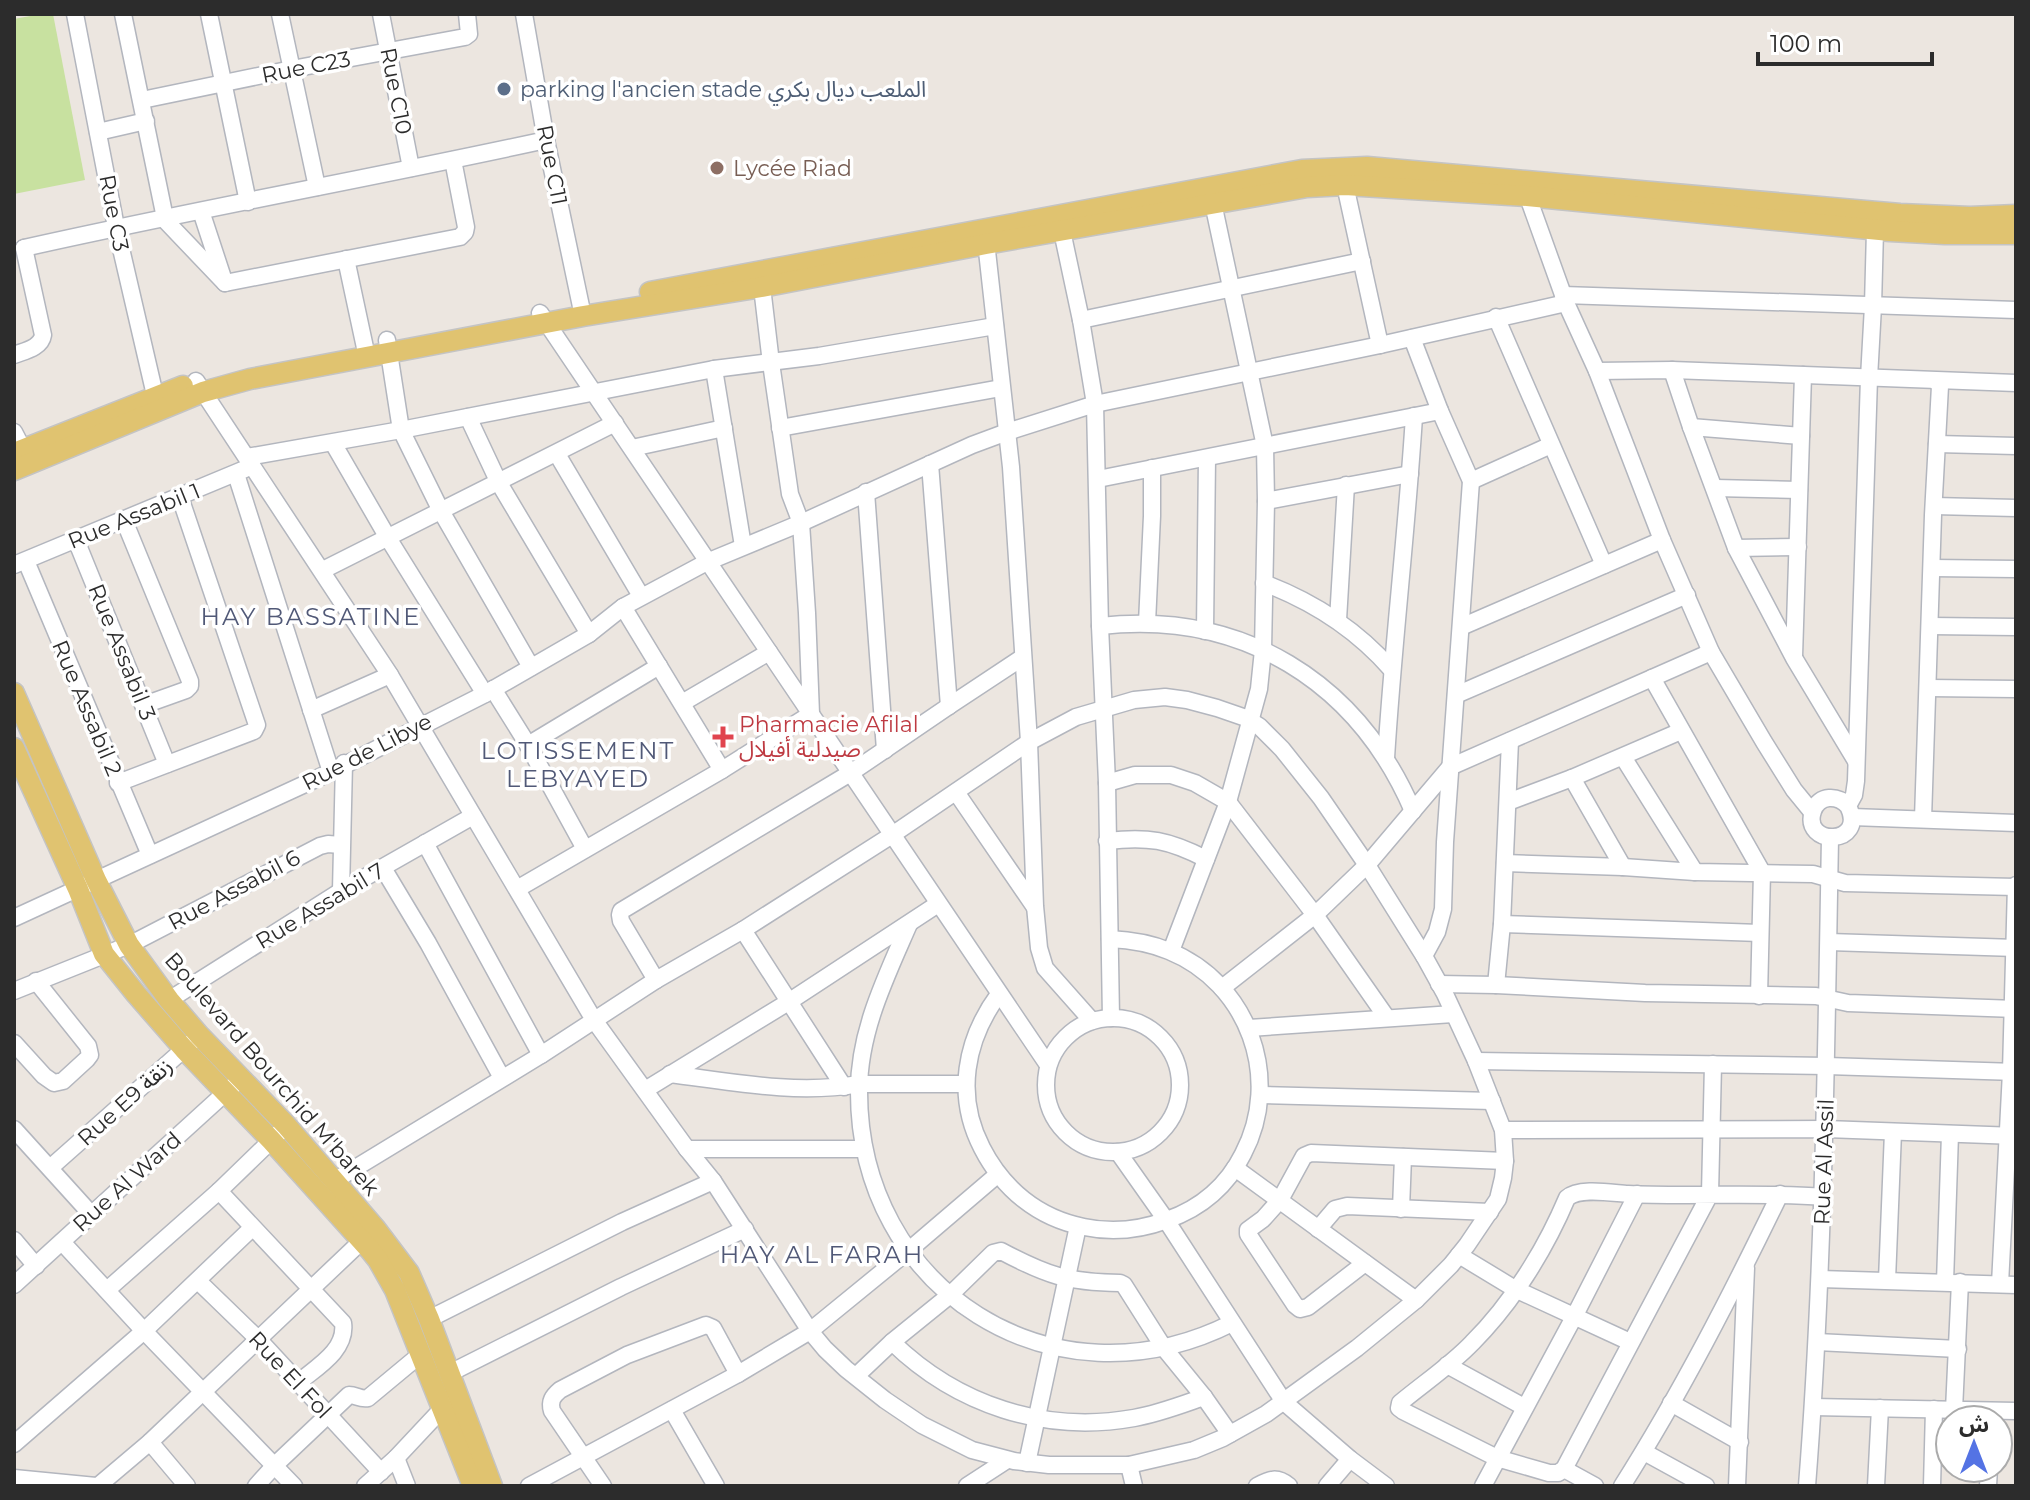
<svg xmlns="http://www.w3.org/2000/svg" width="2030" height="1500" viewBox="0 0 2030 1500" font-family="Montserrat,'Noto Sans Arabic',sans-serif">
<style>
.pitch{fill:#c8e1a0}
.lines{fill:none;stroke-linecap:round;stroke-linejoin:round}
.minor-casing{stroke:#b3b6be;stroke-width:19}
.major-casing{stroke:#c4c4c4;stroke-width:23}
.minor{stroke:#fff;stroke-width:16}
.major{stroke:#e0c370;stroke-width:20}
.service-dot{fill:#5c6f8a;stroke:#fff;stroke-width:3}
.education-dot{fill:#8d6e63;stroke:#fff;stroke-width:3}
.health-dot{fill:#e0444e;stroke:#fff;stroke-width:3}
.labels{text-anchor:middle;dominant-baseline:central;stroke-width:7;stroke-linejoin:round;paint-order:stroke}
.street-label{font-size:22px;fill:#2c2c2c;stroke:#fff}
.service-label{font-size:22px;fill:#4e5e75;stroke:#fff;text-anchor:start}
.education-label{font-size:22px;fill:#785e54;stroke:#fff;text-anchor:start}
.health-label{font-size:22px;fill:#be3a42;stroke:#fff;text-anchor:start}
.neighbourhood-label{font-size:24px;letter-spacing:2px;fill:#515977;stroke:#fff}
</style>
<rect width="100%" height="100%" fill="#ece6e0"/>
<!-- pitch -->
<path class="pitch" d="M41,14H53L85,180L14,194V19Z"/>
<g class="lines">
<defs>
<g id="minor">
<path d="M75,14L116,227L158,408"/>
<path d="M123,14L165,218"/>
<path d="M209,14L248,202"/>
<path d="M280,14L317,187"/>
<path d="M381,14L411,168"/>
<path d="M524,14L546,140L583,316"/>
<path d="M142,100L292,69L465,37L469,34L467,14"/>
<path d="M98,132L146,121"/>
<path d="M1345,185L1380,345"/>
<path d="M1524,186L1566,303L1597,371L1662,540L1711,652L1764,742L1794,790L1812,812"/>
<path d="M201,211L223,278"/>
<path d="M163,218L225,283"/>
<path d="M1062,231L1081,320L1095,404L1100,626L1107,783L1111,1018"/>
<path d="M985,233L1011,467L1029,742L1035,906L1039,948L1045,968L1092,1021"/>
<path d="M24,248C197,209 372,178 546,140"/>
<path d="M346,259L367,357"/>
<path d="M225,283L460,237L465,232L466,227L453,160"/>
<path d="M1563,295L2016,310"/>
<path d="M540,313L1048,1065"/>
<path d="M1496,317L1604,565"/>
<path d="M1081,320L1362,261"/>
<path d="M1412,338L1440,411L1471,481L1445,842L1443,909L1437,932L1424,956"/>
<path d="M387,340L401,430L441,511L531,667"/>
<path d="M14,355C24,351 41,348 43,335L24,248"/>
<path d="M714,369L743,546"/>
<path d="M1672,370L1691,427L1736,548L1794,658L1856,761"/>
<path d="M1597,371L1672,370L2016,383"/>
<path d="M196,381L390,675L594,1020L687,1149L713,1181L810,1331L825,1349L846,1369L885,1400L922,1425L972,1450L1014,1461L1049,1465H1129L1194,1450L1223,1438L1266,1414L1357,1348L1416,1300L1451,1265L1467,1245L1498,1199L1503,1178L1505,1161L1503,1130L1476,1061L1445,994L1424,956L1367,865L1321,798L1282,749L1259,726L1246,718L1217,708L1187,700L1165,697L1134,700L1076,717L1029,742L892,835L743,930L656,980L541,1055L334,1181"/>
<path d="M468,417L499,483L589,634"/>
<path d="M1691,427L1801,436"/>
<path d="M780,428L1001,388"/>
<path d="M14,432L28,459"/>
<path d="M333,443L388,538L485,694"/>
<path d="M1937,444L2016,446"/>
<path d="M632,448L724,428"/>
<path d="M557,454L641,596"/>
<path d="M247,457L401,430L714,369L819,356L995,326"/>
<path d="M930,464L949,706"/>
<path d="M236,474L331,772"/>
<path d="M1098,479L1440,411"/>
<path d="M1471,481L1551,445"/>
<path d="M1715,488L1799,490"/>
<path d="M866,492L885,750"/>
<path d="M1266,501L1410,474"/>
<path d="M1934,506L2016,508"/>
<path d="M124,520L190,681V686L186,690L144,705"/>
<path d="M76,540L167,764"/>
<path d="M1736,548L1798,547"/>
<path d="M26,561L150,855"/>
<path d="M14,565L245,469"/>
<path d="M1932,568L2016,569"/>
<path d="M323,570L615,423"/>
<path d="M1264,583C1314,602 1356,629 1391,669"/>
<path d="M623,607L722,770"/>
<path d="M1338,620L1346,485"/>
<path d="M1147,623L1152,516V468"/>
<path d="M1100,626C1242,610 1357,681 1413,811"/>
<path d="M1930,626L2016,627"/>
<path d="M1461,627L1662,540"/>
<path d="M1205,631L1207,458"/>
<path d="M1794,656L1803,375"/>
<path d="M1652,678L1762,872L1759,996"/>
<path d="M1928,688L2016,689"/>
<path d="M493,689L528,745L585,849"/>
<path d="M1456,695L1687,595"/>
<path d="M682,703L769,652"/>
<path d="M311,710L390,675"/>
<path d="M528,745L659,666"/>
<path d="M1623,757L1695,872"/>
<path d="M1386,758C1393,644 1407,530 1414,416"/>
<path d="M1572,778L1623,867"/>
<path d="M118,783L254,731L257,725L180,497"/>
<path d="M1107,783L1135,775H1171L1195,783L1228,802L1315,915L1387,1018"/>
<path d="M956,792L1034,906"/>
<path d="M1508,802L1572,778L1681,731"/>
<path d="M1848,806C1838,795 1819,794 1813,811C1801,847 1868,846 1848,806L1854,795L1856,781L1869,378L1873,306L1875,230"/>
<path d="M1852,817L2016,823"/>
<path d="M1923,819L1933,515L1940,386L1936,381"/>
<path d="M1107,841C1148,836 1169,840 1206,859"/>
<path d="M425,843L541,1055"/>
<path d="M1505,863L1623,867L1695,872L1813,874L1845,883L2016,887"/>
<path d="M383,868L428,943L502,1078"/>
<path d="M517,889L722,770L811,714L807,613L801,523L790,494L771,363L762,287"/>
<path d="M341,891L344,763"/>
<path d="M14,918L331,772L485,694L589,634L623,607L707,562L801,523L972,445L1007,432L1095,404L1380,345L1566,303"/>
<path d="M909,924C886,977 859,1031 859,1090C858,1290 1053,1413 1232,1323"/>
<path d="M1502,924L1760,933"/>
<path d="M743,930L844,1087"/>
<path d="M1829,942L2016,948"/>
<path d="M1171,951L1228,802L1259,689L1263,650L1266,501L1265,446L1213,203"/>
<path d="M656,980L621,921L620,915L621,911L852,772L949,706L1023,657"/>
<path d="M1439,984L1496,985L1645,993L1816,996L1848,1003L2016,1009"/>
<path d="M1496,985L1502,924L1510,741"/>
<path d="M1222,988L1315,915L1367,865L1450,767L1711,652"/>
<path d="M14,991L129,945L320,846L328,844L341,845"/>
<path d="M999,994C965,1040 955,1096 982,1148C1003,1189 1038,1218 1084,1227C1112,1233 1140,1230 1167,1220C1201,1208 1227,1186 1243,1154C1283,1078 1248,983 1169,951C1150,943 1131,940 1110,939"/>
<path d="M169,1000L341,891L473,816"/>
<circle cx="1113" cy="1085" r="67"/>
<path d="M1249,1028L1453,1014"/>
<path d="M14,1043L44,1076L54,1083L63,1081L87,1059L90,1055L88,1046L36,981"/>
<path d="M1476,1061L1827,1066L2016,1072"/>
<path d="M1713,1064L1710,1194L1564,1469L1558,1473H1549L1497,1458L1403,1411L1399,1408L1400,1403C1424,1383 1451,1365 1472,1343C1512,1303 1545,1250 1567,1198C1579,1187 1612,1193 1628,1194C1693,1197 1758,1192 1823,1197"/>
<path d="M670,1074C732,1082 797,1095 859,1084H966"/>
<path d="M645,1090L790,1001L938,904"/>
<path d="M1260,1095L1492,1101"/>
<path d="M14,1129L91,1214"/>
<path d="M1503,1130L1826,1129L2016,1136"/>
<path d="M687,1149H863"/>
<path d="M1118,1152L1166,1220L1284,1402L1350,1459L1386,1486"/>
<path d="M50,1168L192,1042"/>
<path d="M1235,1168L1416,1300"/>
<path d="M219,1191L343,1323C347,1350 317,1367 299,1382"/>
<path d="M1401,1209L1403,1157"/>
<path d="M1318,1229L1335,1209L1347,1206L1490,1212"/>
<path d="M14,1240L36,1266"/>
<path d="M62,1242L144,1331L294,1486"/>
<path d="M1459,1255L1515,1289L1630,1342"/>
<path d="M1365,1263L1308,1307L1300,1309L1295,1305L1248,1234V1230L1263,1219L1280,1200L1304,1156L1311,1153L1505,1161"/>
<path d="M1820,1279L2016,1285"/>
<path d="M1887,1280L1893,1132"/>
<path d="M198,1281L259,1340L381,1472"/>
<path d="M1945,1282L1950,1134"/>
<path d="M2000,1284L2011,1072L2016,885"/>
<path d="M14,1285L235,1084"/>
<path d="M107,1290L219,1191L280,1132"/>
<path d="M429,1319L622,1222L713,1181"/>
<path d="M892,1342C957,1405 1044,1434 1134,1418C1158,1414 1181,1405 1204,1397"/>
<path d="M1817,1342L1958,1349"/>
<path d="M1447,1365L1524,1407"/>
<path d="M450,1373L621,1287L745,1229"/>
<path d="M856,1376L892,1342L950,1295L993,1253L1001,1251C1048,1276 1067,1282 1120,1283L1124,1285L1164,1348L1204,1397L1230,1434"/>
<path d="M1671,1403L1740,1442"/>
<path d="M1813,1407L2016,1411"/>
<path d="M672,1410L716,1486"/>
<path d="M1954,1410L1960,1282"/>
<path d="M150,1442L187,1486"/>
<path d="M14,1444L144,1331L252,1228"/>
<path d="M1644,1452L1706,1486"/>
<path d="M396,1458L407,1486"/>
<path d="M1027,1463L1078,1226"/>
<path d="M1129,1465L1134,1486"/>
<path d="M1564,1469L1595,1486"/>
<path d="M14,1478L96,1486"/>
<path d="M98,1486L150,1442L368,1235"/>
<path d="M256,1486L275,1465L349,1395C356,1395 361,1400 368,1398L421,1354"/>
<path d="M365,1486L396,1458L441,1410L450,1404"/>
<path d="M529,1486L738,1374L810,1331L908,1251L997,1175"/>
<path d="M603,1486L552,1411C549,1401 553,1396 560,1390L627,1355L706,1325L713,1328L738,1374"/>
<path d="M967,1486L1007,1460"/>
<path d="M1257,1486C1270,1479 1277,1476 1289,1486"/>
<path d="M1327,1486L1350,1459"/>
<path d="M1483,1486L1574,1317L1637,1194"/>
<path d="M1622,1486C1681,1393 1732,1293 1780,1194"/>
<path d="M1737,1486L1746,1268"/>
<path d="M1807,1486C1824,1270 1826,1054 1830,838"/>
<path d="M1876,1486L1880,1408"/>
<path d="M1932,1486L1934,1409"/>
<path d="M1988,1486L1989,1468"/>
</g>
<g id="major">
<path d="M650,292L1302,170L1367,167L1900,214L1970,217L2016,215"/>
<path d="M14,453L183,386"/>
<path d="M14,470L203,392L250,379L583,316L762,287L986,244L1307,187L1345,185L1527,196L1890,231L1945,234H2016"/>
<path d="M14,693L96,880L129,945L169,1000L199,1035L286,1125L375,1228L409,1273L429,1319L492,1486"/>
<path d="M14,748L78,889L104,954L136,994L184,1049L271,1140L370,1250L378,1260L395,1290L473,1486"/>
</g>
</defs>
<!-- minor casing -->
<use href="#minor" class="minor-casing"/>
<!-- major casing -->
<use href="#major" class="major-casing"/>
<!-- minor -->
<use href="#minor" class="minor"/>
<!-- major -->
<use href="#major" class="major"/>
</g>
<!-- markers -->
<circle class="service-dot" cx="504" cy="89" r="8"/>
<circle class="education-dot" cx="717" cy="168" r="8"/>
<path class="health-dot" d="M719 725h8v8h8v8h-8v8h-8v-8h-8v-8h8z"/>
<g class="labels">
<!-- street labels -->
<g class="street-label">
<text transform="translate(306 67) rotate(-11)">Rue C23</text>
<text transform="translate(396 91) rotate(79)">Rue C10</text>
<text transform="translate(552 165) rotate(79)">Rue C11</text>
<text transform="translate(114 213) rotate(79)">Rue C3</text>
<text transform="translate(134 516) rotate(-22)">Rue Assabil 1</text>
<text transform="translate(122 652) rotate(68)">Rue Assabil 3</text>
<text transform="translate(87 708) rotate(67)">Rue Assabil 2</text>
<text transform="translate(367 752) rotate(-27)">Rue de Libye</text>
<text transform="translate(234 890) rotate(-28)">Rue Assabil 6</text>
<text transform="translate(320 906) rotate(-31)">Rue Assabil 7</text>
<text transform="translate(272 1074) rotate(49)">Boulevard Bourchid M'barek</text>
<text transform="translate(125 1102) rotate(-42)">Rue E9 زنقة</text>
<text transform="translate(1824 1162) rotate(-88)">Rue Al Assil</text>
<text transform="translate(127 1182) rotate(-42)">Rue Al Ward</text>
<text transform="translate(290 1375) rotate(47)">Rue El Fol</text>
</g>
<!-- service labels -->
<g class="service-label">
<text x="520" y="89">parking l'ancien stade الملعب ديال بكري</text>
</g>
<!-- education labels -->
<g class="education-label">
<text x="733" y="168">Lycée Riad</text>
</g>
<!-- health labels -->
<g class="health-label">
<text x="739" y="724">Pharmacie Afilal<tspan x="739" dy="25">صيدلية أفيلال</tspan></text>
</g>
<!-- neighbourhood labels -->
<g class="neighbourhood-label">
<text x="311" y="616">HAY BASSATINE</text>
<text x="578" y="750">LOTISSEMENT<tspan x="578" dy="28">LEBYAYED</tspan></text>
<text x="822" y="1254">HAY AL FARAH</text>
</g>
</g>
<!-- border -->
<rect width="2030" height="1500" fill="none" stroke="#2c2c2c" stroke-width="32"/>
<!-- north arrow -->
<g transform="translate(1974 1444)"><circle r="38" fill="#ffffff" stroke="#ababab" stroke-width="2"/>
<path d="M0-6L14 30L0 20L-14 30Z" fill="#5473e4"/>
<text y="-12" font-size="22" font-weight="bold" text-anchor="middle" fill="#2c2c2c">ش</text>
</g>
<!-- scale -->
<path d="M1758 52v12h174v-12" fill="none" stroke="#2c2c2c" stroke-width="4"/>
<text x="1770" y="52" font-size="24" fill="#2c2c2c" stroke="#ffffff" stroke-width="6" paint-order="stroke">100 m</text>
</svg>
